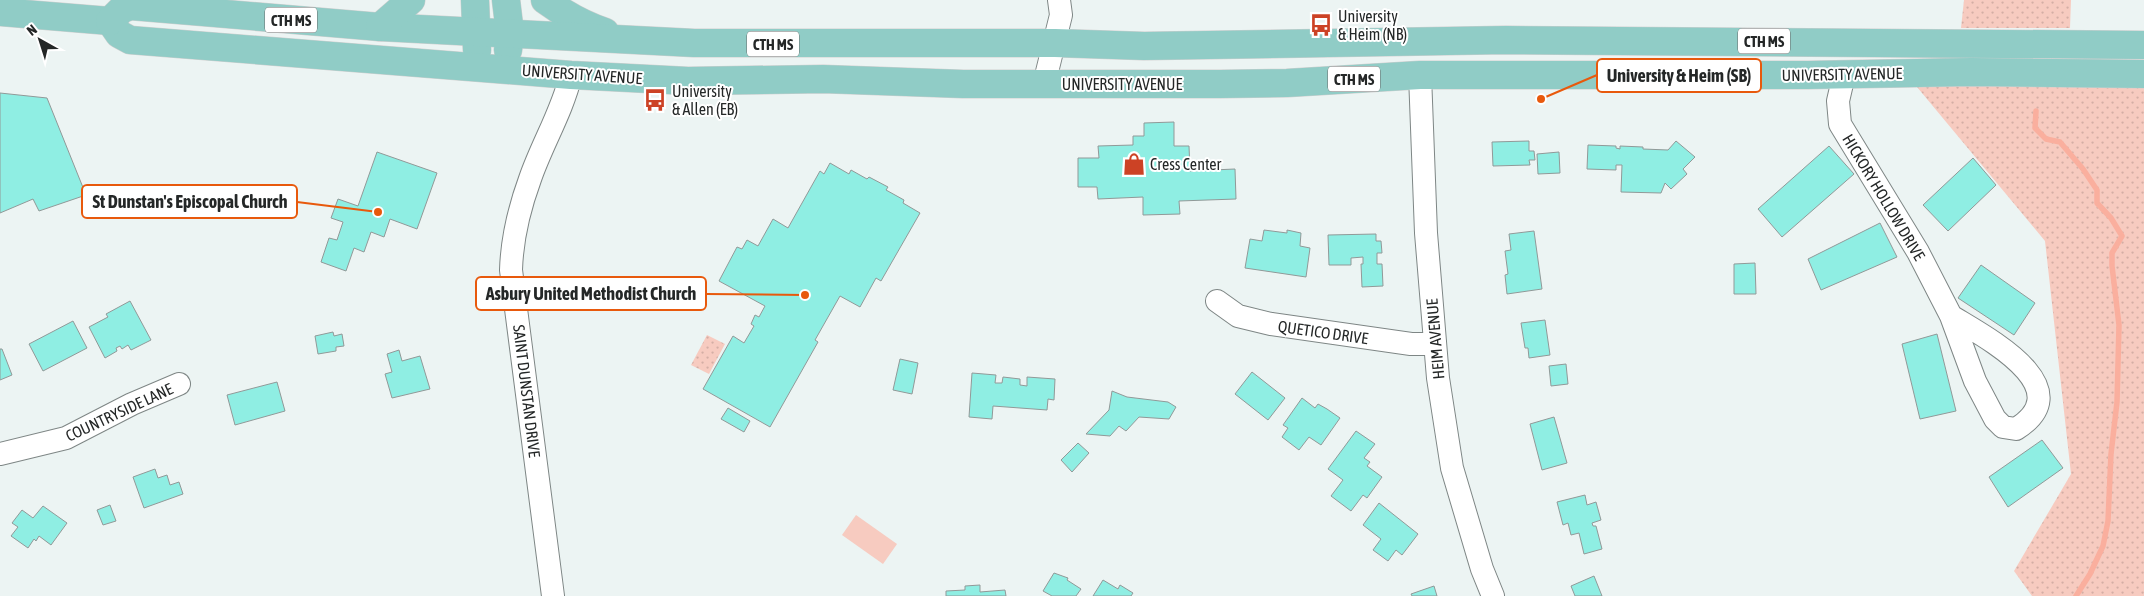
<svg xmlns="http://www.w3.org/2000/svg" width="2144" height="596" viewBox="0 0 2144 596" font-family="'Asap Condensed',sans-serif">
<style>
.green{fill:#f7cbc0}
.park{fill:url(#park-dots)}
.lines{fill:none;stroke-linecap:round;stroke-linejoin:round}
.stream{stroke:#faaf9e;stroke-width:5.5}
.building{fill:#8feee3;stroke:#919998}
.minor-casing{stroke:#7e8685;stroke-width:24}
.major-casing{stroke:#cfcfcf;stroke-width:29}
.minor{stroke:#fff;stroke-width:22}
.major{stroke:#90ccc6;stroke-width:28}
.labels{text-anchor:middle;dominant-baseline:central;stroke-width:4;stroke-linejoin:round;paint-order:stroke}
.shield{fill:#fff;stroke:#666868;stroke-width:1}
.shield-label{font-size:15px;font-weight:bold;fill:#242727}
.poi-label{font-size:16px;fill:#242727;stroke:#fff;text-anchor:start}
.street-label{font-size:16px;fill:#242727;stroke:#fff}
.leader{fill:none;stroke:#e8590c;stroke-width:2}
.callout-dot{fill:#e8590c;stroke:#fff;stroke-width:2}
.callout{fill:#fff;stroke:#e8590c;stroke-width:2}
.callout-label{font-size:18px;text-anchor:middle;font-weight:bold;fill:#242727}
</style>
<defs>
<pattern id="park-dots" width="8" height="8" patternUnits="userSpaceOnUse" patternTransform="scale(1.25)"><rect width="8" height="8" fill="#f7cbc0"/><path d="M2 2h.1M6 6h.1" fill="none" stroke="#d4aea5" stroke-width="1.8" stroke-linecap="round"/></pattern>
</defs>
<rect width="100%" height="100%" fill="#ecf4f3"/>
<!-- green -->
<path class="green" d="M856,515L897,544L883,564L842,535Z"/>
<!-- park -->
<g class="park">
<path d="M1964,0H2071L2070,28H1961Z"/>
<path d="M1998,82L2144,85V596H2032L2014,571L2071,474L2045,241L1917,87Z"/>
<path d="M707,335L725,344L709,374L691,365Z"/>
</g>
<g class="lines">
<!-- stream -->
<path class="stream" d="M2036,111L2035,128L2046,139L2060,142L2083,169L2097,190V203L2111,218L2122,236L2112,253V266L2119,325L2117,402L2111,454L2108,521L2103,546L2090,574L2076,596"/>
</g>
<!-- building -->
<g class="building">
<path d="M0,93L47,98L86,195L39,211L33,199L0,213Z"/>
<path d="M1174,122V146H1189L1190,171L1235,169L1236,199L1179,201L1180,214L1143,215V197L1098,199L1097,187H1078V158H1099L1098,146L1133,145V136H1144V123Z"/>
<path d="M1529,141V151H1534L1535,160H1529L1530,165L1493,166L1492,142Z"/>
<path d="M1676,141L1695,157L1683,169L1687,174L1671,189L1665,183L1661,193L1621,192L1622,165H1616V170L1587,169L1588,145L1616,146V148L1620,149V146L1643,147V149L1668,150Z"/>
<path d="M1829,146L1854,174L1782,237L1758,209Z"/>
<path d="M377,152L437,173L417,229L390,219L384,237L371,232L364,252L354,248L346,271L321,262L329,238L337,240L343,222L331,218L338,199L358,206Z"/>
<path d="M1559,152L1560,173L1538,174L1537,154Z"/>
<path d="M1973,158L1996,185L1948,231L1923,205Z"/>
<path d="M830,163L849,174L851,170L867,179L869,177L888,187L886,190L904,200L903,203L920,213L881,281L876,278L860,307L840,296L815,340L818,342L770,427L703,389L733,336L744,343L754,326L751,324L755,315L759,317L765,306L719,281L737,247L742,249L747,240L758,246L773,219L788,228L820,171L824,174Z"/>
<path d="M1880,223L1897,257L1821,290L1808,259Z"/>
<path d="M1264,230L1287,233V230L1301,233L1300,246L1310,248L1306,277L1245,268L1250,239L1262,241Z"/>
<path d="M1534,231L1542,289L1507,294L1505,275L1508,274L1505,251L1511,250L1509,234Z"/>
<path d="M1376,234V241H1381L1382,253H1377V264H1382L1383,286L1362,287L1361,264H1363V257L1351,258V265H1329L1328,235Z"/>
<path d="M1755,263L1756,294H1734V264Z"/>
<path d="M1981,265L2035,303L2014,335L1958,298Z"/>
<path d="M130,301L151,340L131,350L128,345L122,349L120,346L116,348L117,351L105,358L89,327L108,317L106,314Z"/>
<path d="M1545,320L1550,355L1529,358L1528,348H1525L1521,323Z"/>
<path d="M73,321L87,348L43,371L29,344Z"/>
<path d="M333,332L334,336L342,334L344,346L336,347V351L318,354L315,336Z"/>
<path d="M1937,334L1956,411L1920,419L1902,344Z"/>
<path d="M0,349H2L12,375L0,380Z"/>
<path d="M399,350L402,361L420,356L430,389L392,398L385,374L392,372L387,354Z"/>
<path d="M900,359L918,363L912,394L893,390Z"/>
<path d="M1566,364L1568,384L1551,386L1549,366Z"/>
<path d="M1252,372L1285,398L1268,420L1235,394Z"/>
<path d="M972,373L996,375L995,383H1002L1003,377L1020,379V385L1027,386V377L1055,379L1054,400L1048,399L1047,410L993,406L992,419L969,417Z"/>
<path d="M277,382L285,411L235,425L227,395Z"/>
<path d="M1112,391L1127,397L1168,402L1176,407L1169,419L1139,417L1126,431L1119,426L1110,436L1086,434L1109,410Z"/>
<path d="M1302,398L1315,408L1318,404L1327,409L1340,418L1321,445L1309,437L1299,450L1282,437L1288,428L1283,425Z"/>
<path d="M728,408L750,421L744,432L721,419Z"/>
<path d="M1554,417L1567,463L1542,470L1530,424Z"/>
<path d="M1356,431L1375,444L1364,458L1370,462L1367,466L1382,477L1367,498L1363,495L1351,511L1331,496L1343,480L1328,469Z"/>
<path d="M2042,440L2063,468L2008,507L1989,477Z"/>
<path d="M1078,443L1089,453L1072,472L1061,460Z"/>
<path d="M155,469L158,478L167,475L170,485L179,482L183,494L144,508L133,477Z"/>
<path d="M1585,495L1587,505L1596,502L1601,520L1592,523L1593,526H1596L1602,549L1584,554L1579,533L1571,535L1568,523L1563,525L1557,502Z"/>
<path d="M1379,503L1418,534L1402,555L1396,550L1388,561L1373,550L1381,539L1363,525Z"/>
<path d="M110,505L116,521L103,525L97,510Z"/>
<path d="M43,506L67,523L51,545L39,536L36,541L34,539L28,548L11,536L18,527L12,523L22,510L33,518Z"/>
<path d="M1054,573L1068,578L1067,580L1081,589L1076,596H1052L1043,591Z"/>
<path d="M1594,576L1602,596H1575L1571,586Z"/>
<path d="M1103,580L1118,589L1120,585L1133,593L1131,596H1093Z"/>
<path d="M980,585V592L1005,590L1006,596H946V591L965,590V586Z"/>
<path d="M1434,586L1437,596H1412L1411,594Z"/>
</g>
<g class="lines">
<defs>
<g id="minor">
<path d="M1420,75L1426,233L1438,378L1452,468L1482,569L1493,596"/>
<path d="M1844,75L1838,101L1840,124L1918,252L1951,316L1975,381L1995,419L2003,427L2016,429C2083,387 1983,336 1951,316"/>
<path d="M1044,84L1061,15L1059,0"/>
<path d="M1217,301L1238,316L1271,324L1411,344H1435"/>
<path d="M0,454L66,438L132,404L179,384"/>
<path d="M553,596L511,270C512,238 519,209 530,179C542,144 562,112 571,75"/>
</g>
<g id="major">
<path d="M475,0L477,50"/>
<path d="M506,0L510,33L508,50"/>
<path d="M545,0C564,14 584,25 605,32"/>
<path d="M0,12L110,21"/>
<path d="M110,21L119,34L130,40L571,75L688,81L823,79L963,84H1220L1287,83L1420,75H1808L1971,72L2144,74"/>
<path d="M110,21L122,9L131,6L380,27L694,43H1055L1144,46L1506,40L2144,45"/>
<path d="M380,27L411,0"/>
</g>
</defs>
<!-- minor casing -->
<use href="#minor" class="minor-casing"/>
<!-- major casing -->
<use href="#major" class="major-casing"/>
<!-- minor -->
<use href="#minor" class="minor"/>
<!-- major -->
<use href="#major" class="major"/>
</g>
<!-- icons -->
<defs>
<symbol id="bus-bare" viewBox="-9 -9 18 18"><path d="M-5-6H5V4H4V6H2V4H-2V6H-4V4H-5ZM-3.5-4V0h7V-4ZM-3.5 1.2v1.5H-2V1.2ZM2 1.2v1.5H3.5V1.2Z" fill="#cc4225" stroke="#fff" stroke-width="2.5" paint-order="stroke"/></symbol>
<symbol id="shop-bare" viewBox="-9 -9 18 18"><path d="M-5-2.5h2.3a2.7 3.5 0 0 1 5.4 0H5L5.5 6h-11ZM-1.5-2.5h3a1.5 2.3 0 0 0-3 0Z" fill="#cc4225" stroke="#fff" stroke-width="2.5" paint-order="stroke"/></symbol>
</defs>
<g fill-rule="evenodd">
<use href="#bus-bare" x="1305" y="9" width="32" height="32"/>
<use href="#bus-bare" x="639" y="84" width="32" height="32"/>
<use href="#shop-bare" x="1118" y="148" width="32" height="32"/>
</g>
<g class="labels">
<!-- shield labels -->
<g class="shield">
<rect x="265" y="7.5" width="52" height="25" rx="4"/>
<rect x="1738" y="28.5" width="52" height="25" rx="4"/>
<rect x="747" y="31.5" width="52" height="25" rx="4"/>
<rect x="1328" y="66.5" width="52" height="25" rx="4"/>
</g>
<g class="shield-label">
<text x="291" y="20">CTH MS</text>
<text x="1764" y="41">CTH MS</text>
<text x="773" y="44">CTH MS</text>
<text x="1354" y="79">CTH MS</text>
</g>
<!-- poi labels -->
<g class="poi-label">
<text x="1338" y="16">University<tspan x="1338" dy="18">&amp; Heim (NB)</tspan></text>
<text x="672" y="91">University<tspan x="672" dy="18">&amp; Allen (EB)</tspan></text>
<text x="1150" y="164">Cress Center</text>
</g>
<!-- street labels -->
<g class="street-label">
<text transform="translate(582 74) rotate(4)">UNIVERSITY AVENUE</text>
<text transform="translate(1842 74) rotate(-1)">UNIVERSITY AVENUE</text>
<text x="1122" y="84">UNIVERSITY AVENUE</text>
<text transform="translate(1884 197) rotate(59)">HICKORY HOLLOW DRIVE</text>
<text transform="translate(1323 332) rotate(8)">QUETICO DRIVE</text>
<text transform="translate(1435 339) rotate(-95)">HEIM AVENUE</text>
<text transform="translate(527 391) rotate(83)">SAINT DUNSTAN DRIVE</text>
<text transform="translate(119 412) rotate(-25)">COUNTRYSIDE LANE</text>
</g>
</g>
<!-- callouts -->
<path class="leader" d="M1541 99L1597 75M378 212L297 202M805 295L706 294"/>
<g class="callout-dot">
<circle cx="1541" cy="99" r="5"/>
<circle cx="378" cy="212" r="5"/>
<circle cx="805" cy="295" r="5"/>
</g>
<g class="callout">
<rect x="1597" y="59" width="164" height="33" rx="5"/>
<rect x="82" y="185" width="215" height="33" rx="5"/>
<rect x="476" y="277" width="230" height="33" rx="5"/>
</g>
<g class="callout-label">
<text x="1679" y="82">University &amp; Heim (SB)</text>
<text x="190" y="208">St Dunstan's Episcopal Church</text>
<text x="591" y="300">Asbury United Methodist Church</text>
</g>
<!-- north arrow -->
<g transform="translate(40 40) rotate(321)" stroke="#ffffff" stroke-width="4" paint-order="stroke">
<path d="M0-4L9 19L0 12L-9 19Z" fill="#242727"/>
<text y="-8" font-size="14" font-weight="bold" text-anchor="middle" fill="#242727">N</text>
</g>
</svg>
